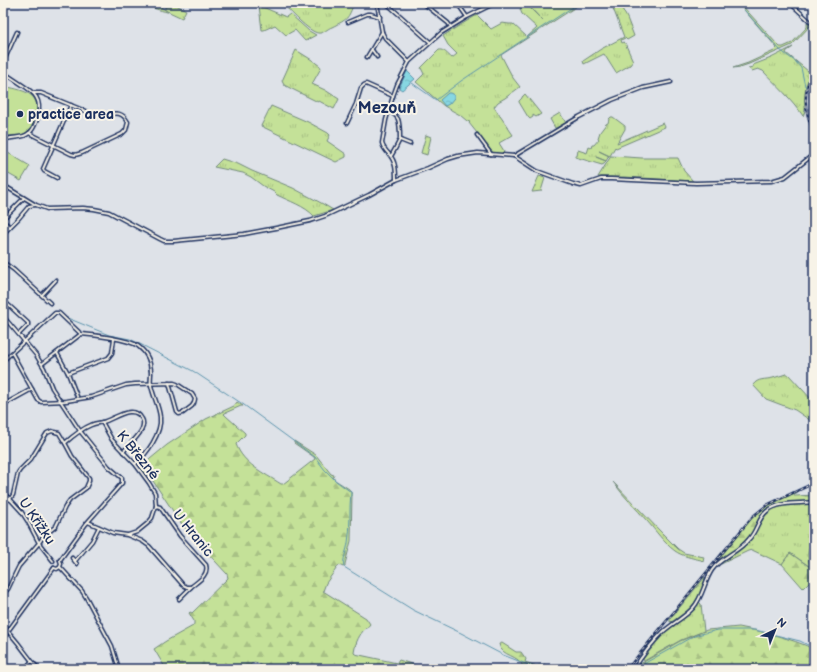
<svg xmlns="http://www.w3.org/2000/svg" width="817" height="672" viewBox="0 0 817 672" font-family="'Balsamiq Sans',sans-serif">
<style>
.built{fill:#cdd7e8}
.grass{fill:url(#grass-tufts);stroke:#70887b}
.forest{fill:url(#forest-firs);stroke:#70887b}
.pitch{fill:#c4e198;stroke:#70887b}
.water{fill:url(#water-ripples);stroke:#5c94ad}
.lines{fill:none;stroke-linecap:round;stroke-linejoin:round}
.stream{stroke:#5c94ad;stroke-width:1}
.minor-casing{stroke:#1b2f5e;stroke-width:5}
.minor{stroke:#f7f3e8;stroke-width:2}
.rail-casing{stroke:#1b2f5e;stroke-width:2.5}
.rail{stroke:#f7f3e8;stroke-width:1;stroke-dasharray:3;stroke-linecap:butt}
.poi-dot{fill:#1b2f5e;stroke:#f7f3e8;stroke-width:1.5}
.labels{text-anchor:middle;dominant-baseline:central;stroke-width:4;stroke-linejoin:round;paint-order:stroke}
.poi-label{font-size:14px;font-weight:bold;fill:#1b2f5e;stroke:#f7f3e8;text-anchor:start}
.street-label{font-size:14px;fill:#1b2f5e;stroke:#f7f3e8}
.quarter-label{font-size:16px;font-weight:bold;fill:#1b2f5e;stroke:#f7f3e8}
</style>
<defs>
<pattern id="grass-tufts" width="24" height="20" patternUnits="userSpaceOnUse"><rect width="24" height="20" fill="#c4e198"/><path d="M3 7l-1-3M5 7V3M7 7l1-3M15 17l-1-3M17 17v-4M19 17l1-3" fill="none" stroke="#a8c185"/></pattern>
<pattern id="forest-firs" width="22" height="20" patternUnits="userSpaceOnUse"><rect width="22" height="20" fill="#c4e198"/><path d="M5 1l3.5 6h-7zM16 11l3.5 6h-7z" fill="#a8c185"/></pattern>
<pattern id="water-ripples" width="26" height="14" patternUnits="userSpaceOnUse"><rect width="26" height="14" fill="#87d7e2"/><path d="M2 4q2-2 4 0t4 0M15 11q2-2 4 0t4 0" fill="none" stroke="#74b9c4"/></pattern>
</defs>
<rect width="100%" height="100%" fill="#dee2e8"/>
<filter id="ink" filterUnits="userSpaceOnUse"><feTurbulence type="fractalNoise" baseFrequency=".025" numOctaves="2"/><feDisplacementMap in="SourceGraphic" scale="8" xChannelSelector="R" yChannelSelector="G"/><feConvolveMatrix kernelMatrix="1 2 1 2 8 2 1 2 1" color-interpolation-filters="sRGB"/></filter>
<g filter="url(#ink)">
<!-- built -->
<g class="built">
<path d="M814,67V73L811,80L808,89L807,101L808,112L814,128V133L807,118L804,101L806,85L808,79Z"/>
<path d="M814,481V484L775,502L762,509L753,517L629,669H626L751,516L766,504Z"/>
</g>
<!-- grass -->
<g class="grass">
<path d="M172,3L186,10L182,18L165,10V7Z"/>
<path d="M282,3H354C348,19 348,19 332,27C328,28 323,34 318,33C309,32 289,10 282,3Z"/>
<path d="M528,3H582L501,55L513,78L520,87L505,98L498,102L494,107L513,135L499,143L504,151L503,154L493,153L469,123L470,122L467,121L460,115L444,106L416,82L424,74L421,68L439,50C444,49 448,55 452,58L457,54L448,45L443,36L457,27L477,15L491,29L502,23L509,24H513L527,37L537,28L522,14L520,9L526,4L543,21L527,4Z"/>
<path d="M611,3H619L627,18L634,36L627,40L625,38L621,40L622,43L624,42L625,43L633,61L630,65L616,73L604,54L584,64L583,61L601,49L624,37Z"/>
<path d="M738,3H740L776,43L780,47H783L792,43L807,27V22L811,25L792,45L749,64L740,67L733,68L748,63L774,51L777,48Z"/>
<path d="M259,6L265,8L286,17L290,14L309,31L316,35L305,41L295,30L286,35L275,25L264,30H262Z"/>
<path d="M793,47L787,51L786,53L808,71H810L814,65C813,70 811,73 809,77C807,83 805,88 805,94C804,101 807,110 803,116C792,99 777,86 763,71L758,69L752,71L748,68L753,67V65L771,58Z"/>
<path d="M296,50L312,60L320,66L321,68L312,84L325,90L339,99L334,109L319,101L318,102L284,85L282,81Z"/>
<path d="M525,94L541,114L536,117L533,115V117L530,119L528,117L519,102V101L522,98V97Z"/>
<path d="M271,106L308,122L328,133L330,135L327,141L346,154V157L336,162L261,126Z"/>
<path d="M560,113L566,123L556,128H555L550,119Z"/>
<path d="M611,117H613L625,126V129L617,143L663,123L665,127L616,148L615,147L610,156L599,151L609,156L606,161L596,157L606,161L604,164L602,165L575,157V156H577L578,150L587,153L589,147L591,148L592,145H594L599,139L598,138L600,132L606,124L608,123L609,119Z"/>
<path d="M426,135L431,137L427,155L421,153Z"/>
<path d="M611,156L642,158H678L684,171L693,181L624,177H598Z"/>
<path d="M222,159L238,164L252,171L293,188L323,204L333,210L314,216C305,206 289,201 277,195L274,192L263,186L251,177L243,173L214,167Z"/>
<path d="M539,176L545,178L541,191L533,192H532Z"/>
<path d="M786,374H788L814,402V423L795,410L766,399L753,385C758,378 765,380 773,378C777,377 782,375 786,374Z"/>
<path d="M613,482L660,531L678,549L684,553L704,557L703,562L701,560C692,558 682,556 675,551C664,543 656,531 647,521C636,508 624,497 614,483Z"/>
<path d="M814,504V542L809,548L808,554L809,562L812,568L790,553L782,564L752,550L748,551L721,564L750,540L765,516L773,509L787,505Z"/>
<path d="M705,577C705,581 703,585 702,589C695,606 687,611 673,621L670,622V619Z"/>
<path d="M699,602L701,604L704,631L681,640L644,661L643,659L665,632L693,611Z"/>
</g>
<!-- forest -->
<g class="forest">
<path d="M146,3H171L162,5L161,7L168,12H167C160,10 152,9 146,3Z"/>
<path d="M237,402L243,406H241L225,413L224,414L226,416L245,433V435L236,444C243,464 264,473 281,484H283L315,459L314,457L294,443V441L316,455L331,474L334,475L333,477L335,480L349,489L352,494L351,541L345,564V566L343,567L339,565L326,583L323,591L366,618L370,624C368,627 366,628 363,631C358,637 355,645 354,653L355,654L397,663L399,660L424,668L428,666L430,669H265L258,663L254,662L245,669H166L154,649L166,641L193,626L194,624V621L189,613L190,612L192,613L228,578L227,574L191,535L181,523L151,478L141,469L144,464L167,445L206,419L234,406Z"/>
<path d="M799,491L795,494L794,496H796L814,495V501C797,502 774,499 762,514C757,522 755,531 748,538C740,548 725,557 715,565L721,556L753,517L767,506Z"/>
<path d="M790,553L814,570V579L810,581L803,588L782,564Z"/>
<path d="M739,627C764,632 790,638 814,649V652H813L810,653L808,669H638L640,664L680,641L707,630Z"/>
<path d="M502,643L516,652H521L526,659L525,662L537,666L539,665L543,666L544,664L552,669H529L523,667C519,654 501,657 499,644Z"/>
</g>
<!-- pitch -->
<g class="pitch">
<path d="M3,86C21,90 42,92 36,116C34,122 32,128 27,132C20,138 10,133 3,138Z"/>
<path d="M3,150L30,166L21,181L3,171Z"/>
</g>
<!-- water -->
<g class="water">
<path d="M407,71L415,79L402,90L399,88Z"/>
<path d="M448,93H450L454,95V98L449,104L445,106L440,100Z"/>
</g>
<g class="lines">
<!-- stream -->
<g class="stream">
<path d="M738,3L780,50L796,62L801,68L805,86L814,93"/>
<path d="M412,83L436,100L461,81L565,12L580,3"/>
<path d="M65,317L109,335L130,339L193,371L244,405L315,457L325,470L336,481L351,492C349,509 351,526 348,543C347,550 342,561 344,567L413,610L461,633L503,655L534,667L543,669"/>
<path d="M637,669L647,662L690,638L697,635L718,630H755L800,641L814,648"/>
</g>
<defs>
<g id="minor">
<path d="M377,3L382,32L385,38L409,62"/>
<path d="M386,3L430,42"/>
<path d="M423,3L448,23L451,27"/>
<path d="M455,3L460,7L467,17"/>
<path d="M790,3L813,24L814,23"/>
<path d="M348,22L367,14H371L380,17"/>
<path d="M372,50L377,57"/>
<path d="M367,57L382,32"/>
<path d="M3,63L17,32"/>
<path d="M3,72C9,76 15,80 21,84C35,93 42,99 38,117C36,122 34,130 29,133C22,140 11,135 3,141"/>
<path d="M389,110C392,113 396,115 398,119C400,124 400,134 400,139C399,142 393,153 391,156"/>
<path d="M347,123L356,104L361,88L364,85L366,84L393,96"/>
<path d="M29,133L71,154L75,155L82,153L122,134L126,130L128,122C119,106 109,118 95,115L41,93H33"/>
<path d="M477,135L491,154"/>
<path d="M400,140L410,144"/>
<path d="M514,156L579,117L612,100L643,88L671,82"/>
<path d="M811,157L814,161"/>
<path d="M57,178L44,171L43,169L71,105"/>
<path d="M396,180C396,171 396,162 389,154C386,151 383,148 382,143L386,120L393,96L397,85L409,62L441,33L467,17L495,3"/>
<path d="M3,185L36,205L47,209L83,208L94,209L109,212L160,239L164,241H174L244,234L276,228L310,221L325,216L369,195L396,180L428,168L448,159L458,156L478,153L514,156L537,171L573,184L581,186L601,179H611L696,183L771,181L785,177L814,154"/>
<path d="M3,219L24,198"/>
<path d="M3,221L10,227"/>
<path d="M3,234L19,218L29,206L35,205"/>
<path d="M3,262L14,270L50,303"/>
<path d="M42,295L56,280"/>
<path d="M3,300L28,323V325L19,334"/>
<path d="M3,316L36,355L44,368L52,388L80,431L109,467L122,478V483L86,524L60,560"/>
<path d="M12,353L38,400L41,402L66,401L91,397L126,385L135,384L174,383L177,384L192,394L195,399L194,403L192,406L183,413L179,414L177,412L169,383"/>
<path d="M57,353L68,373L78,399"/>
<path d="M3,361L55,313H59L81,334"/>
<path d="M42,364L81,334C94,335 128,339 138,346C146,352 151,362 151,373C151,377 150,381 151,385C153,396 159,406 160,417C162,433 147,454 135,464"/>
<path d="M68,373L108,358L112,353L114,339"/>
<path d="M3,405L32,389"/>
<path d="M102,422L112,440L135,464L149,483L155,493L156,506L152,518L148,523L137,532L128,535"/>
<path d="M65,443C73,436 81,429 91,425C95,423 99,423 103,422C114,419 134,403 142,419C144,422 143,427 141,431C137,438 129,445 123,452"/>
<path d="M3,493L10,499L21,511L28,522L39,543L53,561"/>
<path d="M3,502L10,499L13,495L18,473L20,470L31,459L45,436L47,433L52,431L55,432L59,433L65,443L72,456L89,478V481L86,488L70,500L65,507L56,526L43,537L39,543L19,566L16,572L8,589L6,591L3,592"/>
<path d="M88,522L113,533L127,535L142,541L149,546L183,585L187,587H191C198,581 209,575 206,565L180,536L160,507L156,506"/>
<path d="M72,558L77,564"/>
<path d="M60,560L61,564L60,567"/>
<path d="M75,561L92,541L99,527"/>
<path d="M54,568L57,569L60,567L82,591L87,599L112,646L119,669"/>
<path d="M179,599L191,587"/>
<path d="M3,627C17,638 26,656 39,669"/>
<path d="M3,638L54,568"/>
<path d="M25,669L31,662"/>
<path d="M634,669C641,657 654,641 664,631C673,623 685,617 693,608C703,597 704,582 712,570C721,557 739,552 749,539C757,531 758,518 767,511C780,501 798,504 814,502"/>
</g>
</defs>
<!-- minor casing -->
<use href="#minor" class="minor-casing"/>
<!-- minor -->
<use href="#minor" class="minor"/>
<defs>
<g id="rail">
<path d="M814,70C803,89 803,111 814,131"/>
<path d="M627,669L752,517L767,505L814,483"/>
</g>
</defs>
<!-- rail casing -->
<use href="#rail" class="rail-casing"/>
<!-- rail -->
<use href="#rail" class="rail"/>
</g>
</g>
<!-- markers -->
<circle class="poi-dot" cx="20" cy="114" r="4"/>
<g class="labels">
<!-- poi labels -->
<g class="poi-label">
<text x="28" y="114">practice area</text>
</g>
<!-- street labels -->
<g class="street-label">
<text transform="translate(138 455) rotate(51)">K Březné</text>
<text transform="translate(37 521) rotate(56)">U Křížku</text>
<text transform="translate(193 533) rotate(51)">U Hranic</text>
</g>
<!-- quarter labels -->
<g class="quarter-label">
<text x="387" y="108">Mezouň</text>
</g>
</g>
<!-- margin -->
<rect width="817" height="672" fill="none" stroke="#f7f3e8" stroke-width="16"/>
<rect x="8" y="8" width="801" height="656" fill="none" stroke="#1b2f5e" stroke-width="1.5" filter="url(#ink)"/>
<!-- north arrow -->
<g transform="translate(775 630) rotate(43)" stroke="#f7f3e8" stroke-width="3" paint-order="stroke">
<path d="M0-3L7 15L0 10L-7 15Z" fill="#1b2f5e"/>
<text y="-6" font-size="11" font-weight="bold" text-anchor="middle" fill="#1b2f5e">N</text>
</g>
</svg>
